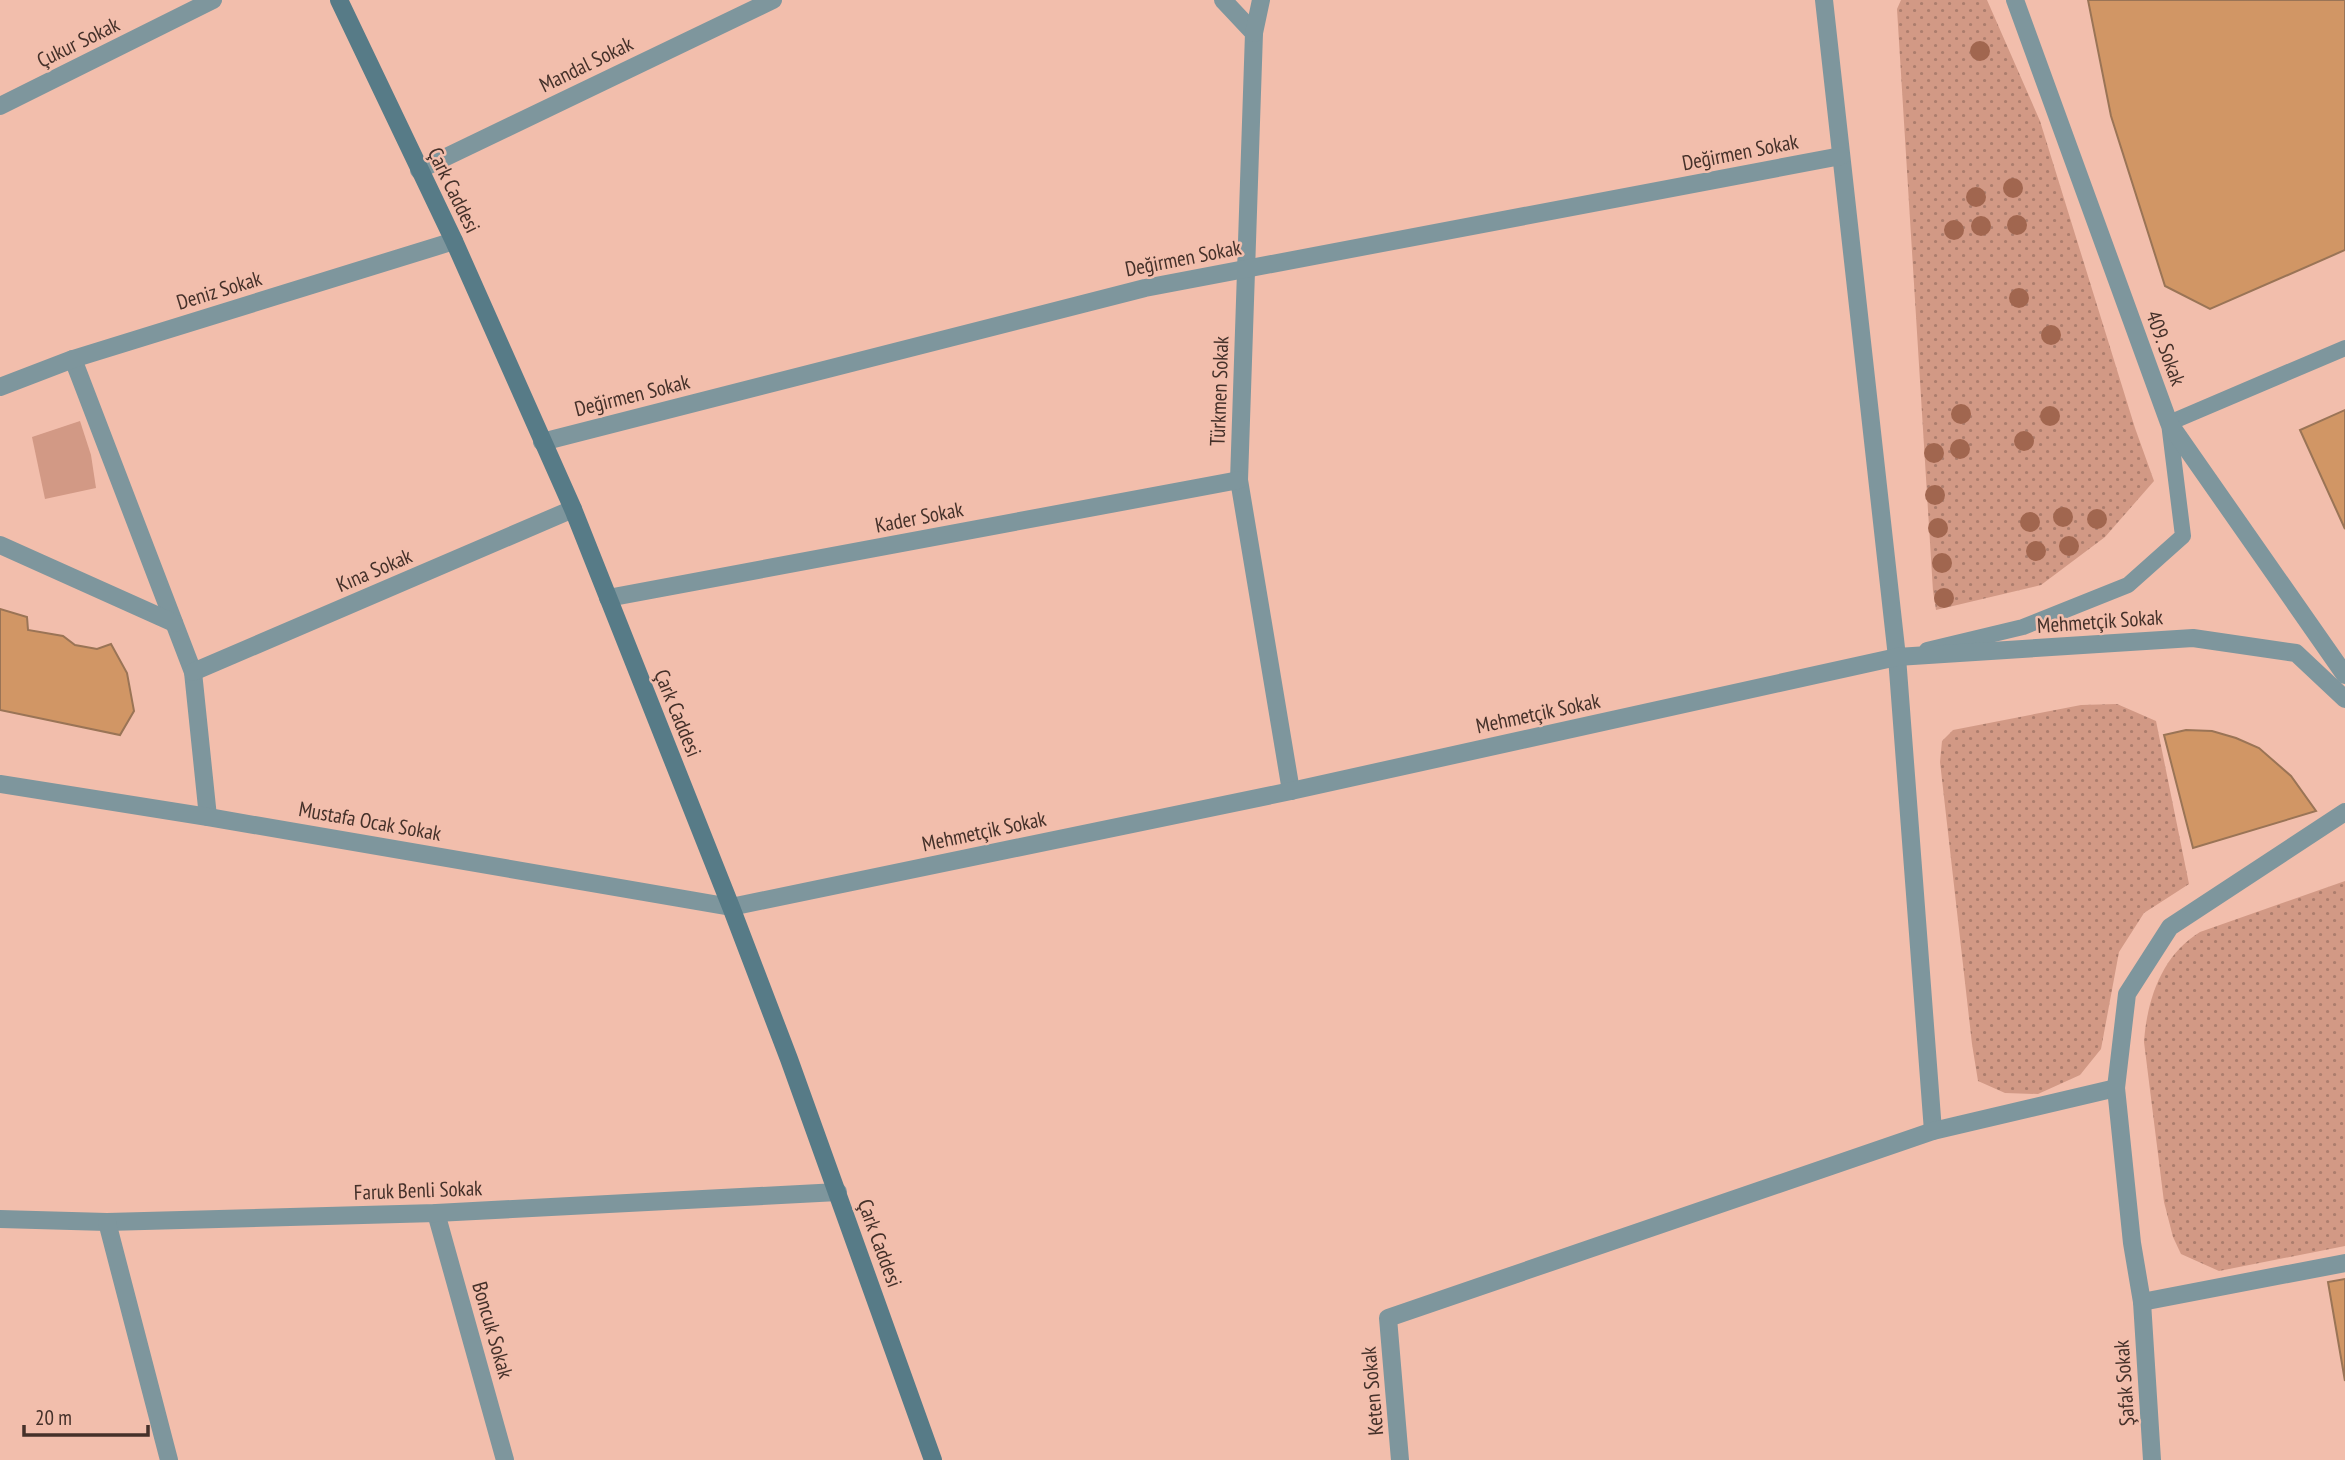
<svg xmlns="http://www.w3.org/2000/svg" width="2345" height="1460" viewBox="0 0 2345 1460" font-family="'PT Sans Narrow',sans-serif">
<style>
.grass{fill:url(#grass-dots)}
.green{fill:#d29985}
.building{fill:#d19665;stroke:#9a7456;stroke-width:2}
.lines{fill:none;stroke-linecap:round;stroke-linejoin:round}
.service{stroke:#7e969d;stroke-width:16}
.minor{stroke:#7e969d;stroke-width:18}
.secondary{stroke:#577b87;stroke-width:18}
.tree{fill:#a1664f}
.labels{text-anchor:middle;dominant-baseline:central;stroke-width:5;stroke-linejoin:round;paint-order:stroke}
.street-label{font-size:21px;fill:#45312a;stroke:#f2beac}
</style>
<defs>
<pattern id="grass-dots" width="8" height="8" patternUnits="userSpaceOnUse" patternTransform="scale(1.75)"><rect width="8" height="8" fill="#d29985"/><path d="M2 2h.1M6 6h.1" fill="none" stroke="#ac7d6d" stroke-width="1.8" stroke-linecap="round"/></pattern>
</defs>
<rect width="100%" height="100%" fill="#f2beac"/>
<!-- grass -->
<g class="grass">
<path d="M1901,0H1987L2040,121L2135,428L2154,481L2105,537L2041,585L1936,610L1933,591L1897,9Z"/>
<path d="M2117,704L2156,721L2189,884L2144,913L2119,952L2101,1049L2080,1075L2038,1094L2005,1093L1978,1081L1972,1044L1940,762L1942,741L1953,730L2081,705Z"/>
<path d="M2345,881V1246L2219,1271L2181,1254L2173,1237L2164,1202L2144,1042C2147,999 2162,955 2200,932Z"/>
</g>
<!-- green -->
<path class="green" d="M80,421L91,455L96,488L45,499L32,437Z"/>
<!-- building -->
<g class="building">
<path d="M2088,0H2345V250L2210,309L2165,286L2111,116Z"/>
<path d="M2345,410V529L2300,430Z"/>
<path d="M0,609L27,617L28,630L63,636L75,645L97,649L111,644L127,673L134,711L120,735L0,710Z"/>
<path d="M2186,730L2212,731L2236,738L2259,748L2291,776L2316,811L2193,848L2164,735Z"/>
<path d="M2345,1279V1381L2328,1282Z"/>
</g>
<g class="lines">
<!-- service -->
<path class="service" d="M1927,650L2023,627L2128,585L2183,536L2169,423L2345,348"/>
<!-- minor -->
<g class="minor">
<path d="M1223,0L1254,33L1239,480L1291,791"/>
<path d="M1824,0L1897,657L1933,1131"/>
<path d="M2015,0L2169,423L2345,675"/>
<path d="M1254,33L1261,0"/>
<path d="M0,106L213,0"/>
<path d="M419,170L773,0"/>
<path d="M73,359L193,672L208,817"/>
<path d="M0,387L73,359L454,241"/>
<path d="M542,442L1145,288L1841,156"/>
<path d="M0,545L174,623"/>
<path d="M608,598L1239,480"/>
<path d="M193,672L573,509"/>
<path d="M0,784L208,817L731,907L1291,791L1897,657L2193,638L2296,653L2345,699"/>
<path d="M436,1213L505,1460"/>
<path d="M0,1219L107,1222L436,1213L838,1192"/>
<path d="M107,1222L169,1460"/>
<path d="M2142,1302L2345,1263"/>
<path d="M1400,1460L1388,1318L1933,1131L2116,1088"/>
<path d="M2152,1460L2142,1302L2132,1243L2116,1088L2127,994L2170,927L2345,812"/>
</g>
<!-- secondary -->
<path class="secondary" d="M339,0L454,241L573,509L731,907L789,1059L933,1460"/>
</g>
<!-- trees -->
<g class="tree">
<circle cx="1980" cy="51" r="10"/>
<circle cx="2013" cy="188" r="10"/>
<circle cx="1976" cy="197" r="10"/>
<circle cx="2017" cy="225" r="10"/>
<circle cx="1981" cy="226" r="10"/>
<circle cx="1954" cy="230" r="10"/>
<circle cx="2019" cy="298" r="10"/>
<circle cx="2051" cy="335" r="10"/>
<circle cx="1961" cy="414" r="10"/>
<circle cx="2050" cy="416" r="10"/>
<circle cx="2024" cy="441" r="10"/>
<circle cx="1960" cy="449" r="10"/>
<circle cx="1934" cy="453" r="10"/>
<circle cx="1935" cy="495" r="10"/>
<circle cx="2063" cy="517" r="10"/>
<circle cx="2097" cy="519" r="10"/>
<circle cx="2030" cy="522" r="10"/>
<circle cx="1938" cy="528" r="10"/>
<circle cx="2069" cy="546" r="10"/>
<circle cx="2036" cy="551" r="10"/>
<circle cx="1942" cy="563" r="10"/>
<circle cx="1944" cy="598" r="10"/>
</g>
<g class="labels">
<!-- street labels -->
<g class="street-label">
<text transform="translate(78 42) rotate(-26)">Çukur Sokak</text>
<text transform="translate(586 64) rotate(-26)">Mandal Sokak</text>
<text transform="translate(1740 152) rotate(-11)">Değirmen Sokak</text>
<text transform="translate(454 190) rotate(64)">Çark Caddesi</text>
<text transform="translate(1183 258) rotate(-11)">Değirmen Sokak</text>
<text transform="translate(219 290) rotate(-17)">Deniz Sokak</text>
<text transform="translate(2166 348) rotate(70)">409. Sokak</text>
<text transform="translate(1219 391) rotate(-88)">Türkmen Sokak</text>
<text transform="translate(632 395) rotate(-14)">Değirmen Sokak</text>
<text transform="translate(919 517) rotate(-11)">Kader Sokak</text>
<text transform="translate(374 570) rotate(-23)">Kına Sokak</text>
<text transform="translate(2100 621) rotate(-4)">Mehmetçik Sokak</text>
<text transform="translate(678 713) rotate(68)">Çark Caddesi</text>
<text transform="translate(1538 713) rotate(-12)">Mehmetçik Sokak</text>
<text transform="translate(370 821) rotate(10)">Mustafa Ocak Sokak</text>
<text transform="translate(984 831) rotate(-12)">Mehmetçik Sokak</text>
<text transform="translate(418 1190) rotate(-2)">Faruk Benli Sokak</text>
<text transform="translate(880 1243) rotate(70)">Çark Caddesi</text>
<text transform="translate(493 1330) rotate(74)">Boncuk Sokak</text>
<text transform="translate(2124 1383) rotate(-94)">Şafak Sokak</text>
<text transform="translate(1372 1391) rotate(-95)">Keten Sokak</text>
</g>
</g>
<!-- scale -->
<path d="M24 1425v10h124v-10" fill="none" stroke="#45312a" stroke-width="3.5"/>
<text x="35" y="1425" font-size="21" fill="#45312a" stroke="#f2beac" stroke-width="5" paint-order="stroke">20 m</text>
</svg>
